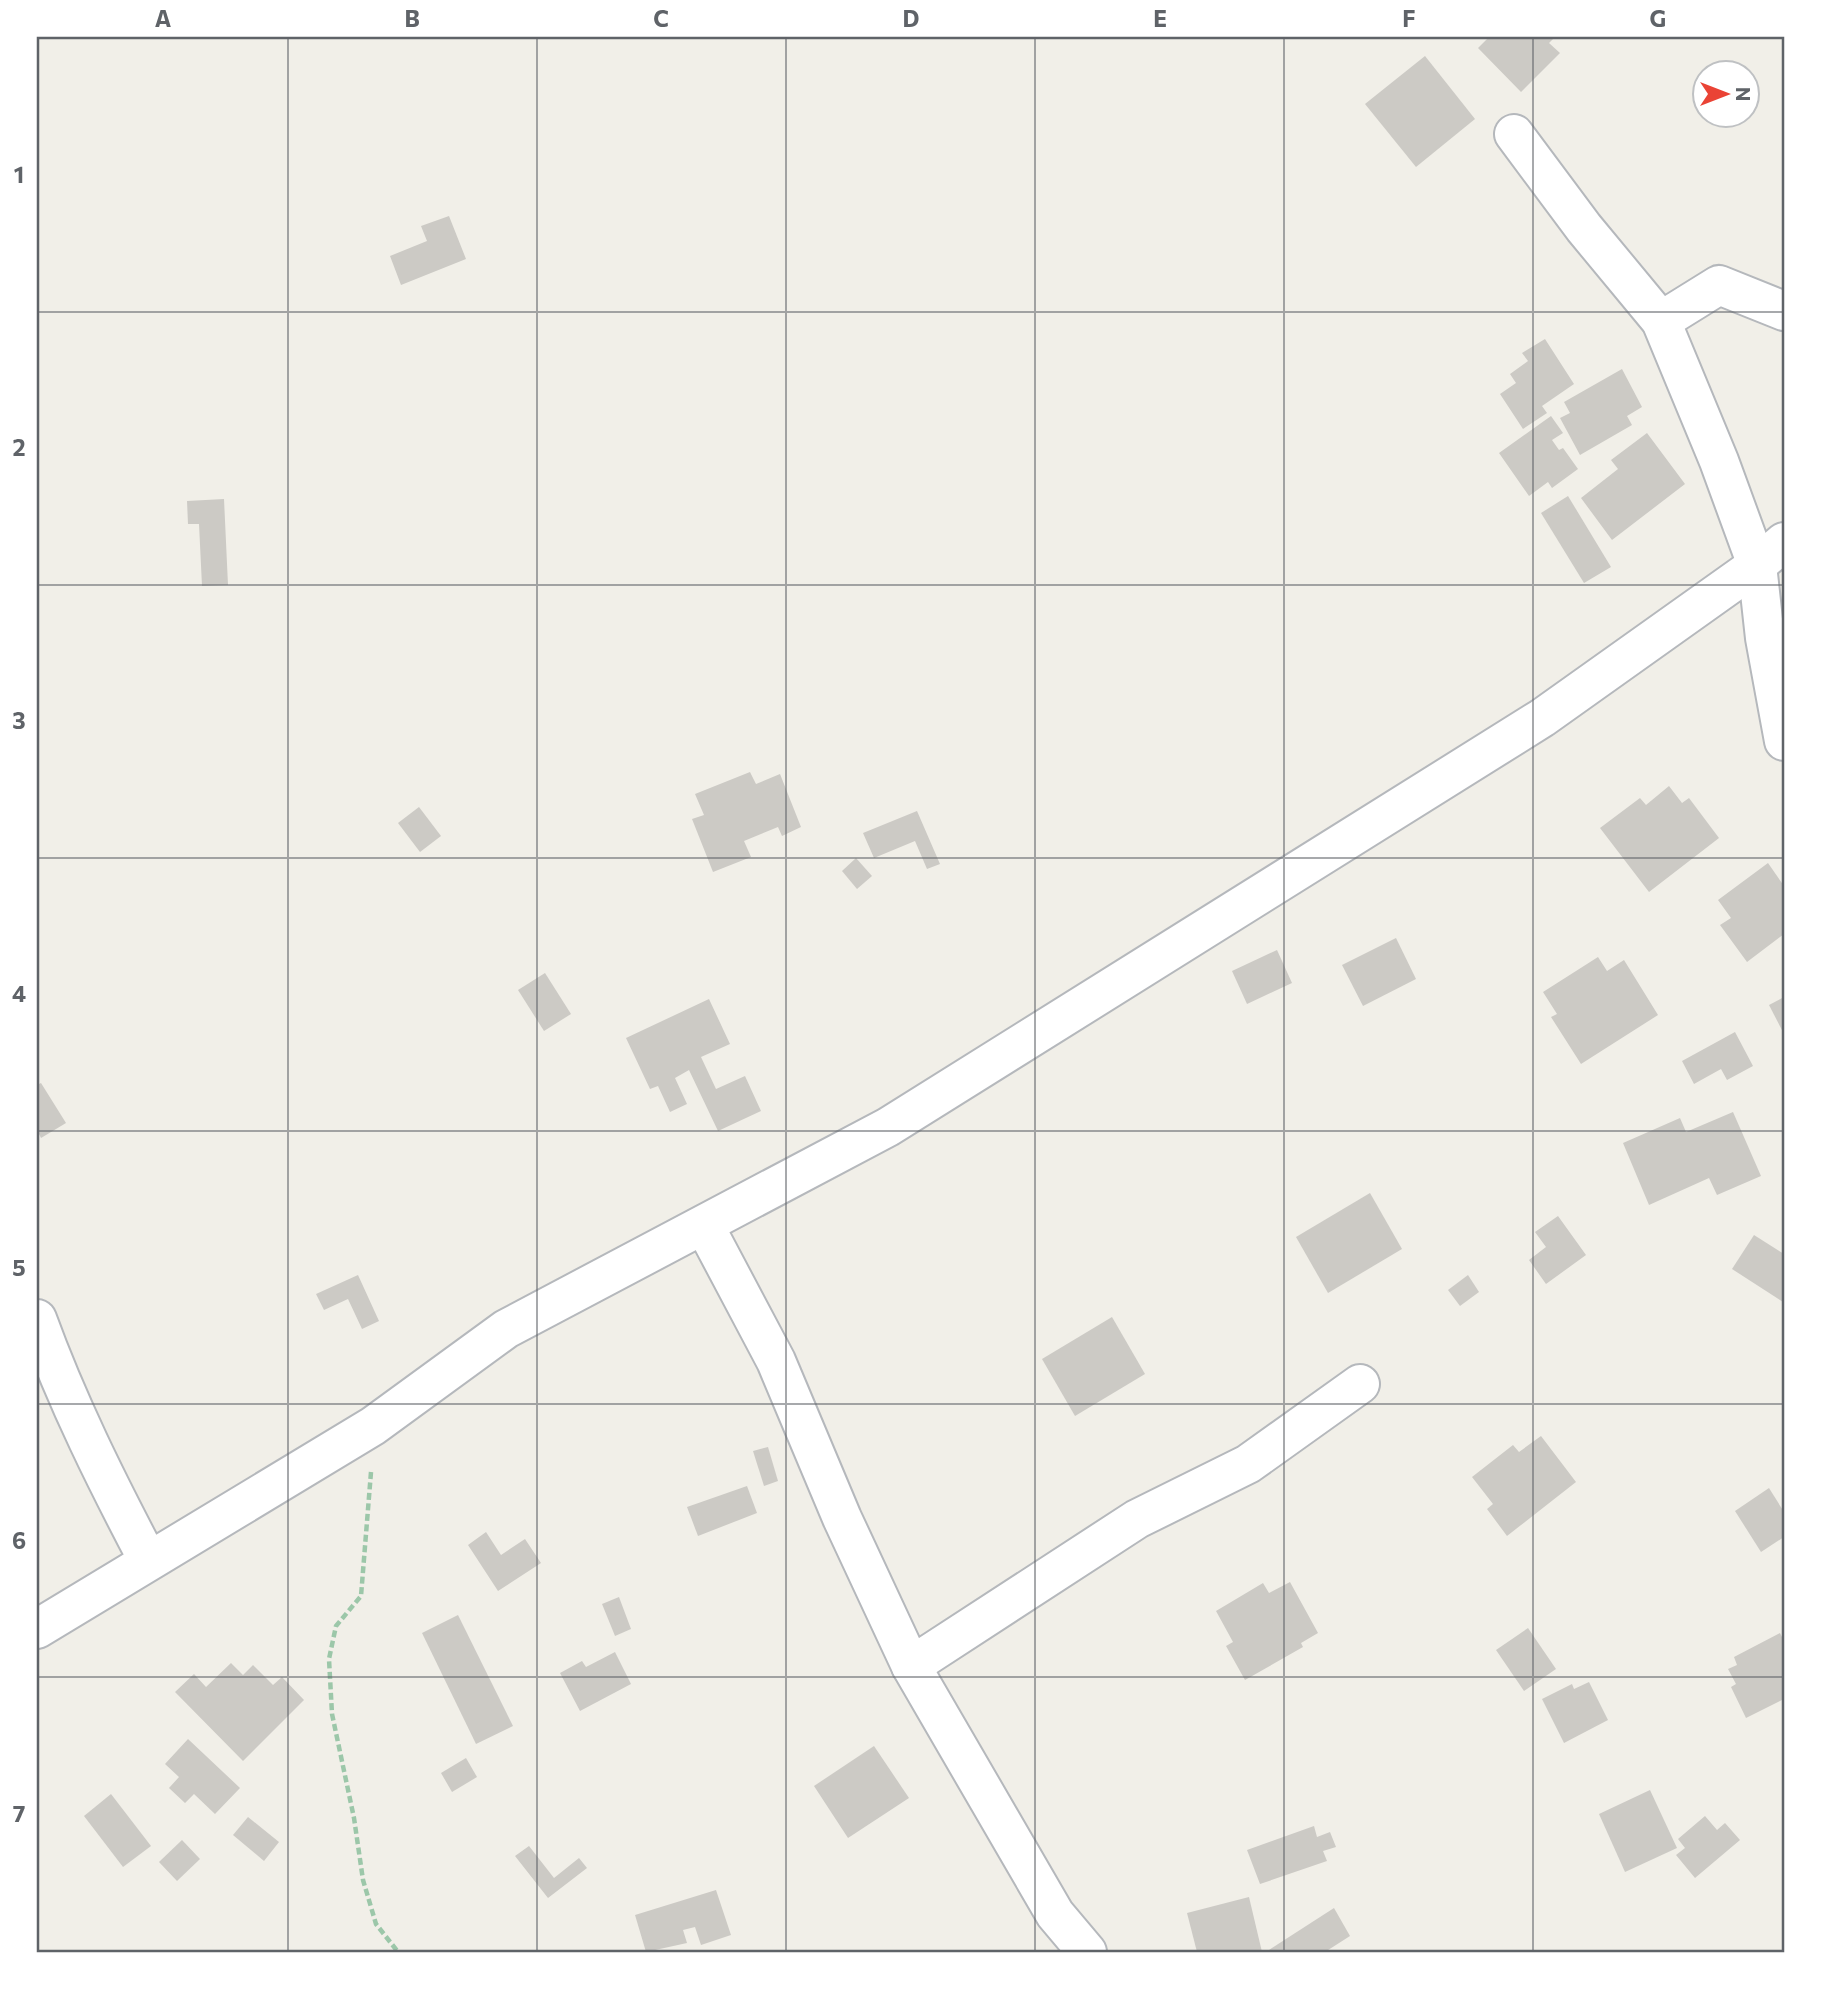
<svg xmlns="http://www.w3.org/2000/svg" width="1821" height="1989" viewBox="0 0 1821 1989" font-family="Commissioner,sans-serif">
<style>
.building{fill:#cccac5}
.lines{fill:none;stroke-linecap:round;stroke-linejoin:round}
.minor-casing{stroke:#b5b8bc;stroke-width:42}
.tertiary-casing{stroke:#b5b8bc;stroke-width:42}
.path{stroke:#9cc7a9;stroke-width:4.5;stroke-dasharray:7 3.5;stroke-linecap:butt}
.minor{stroke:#fff;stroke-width:38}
.tertiary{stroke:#fff;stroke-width:38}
.grid{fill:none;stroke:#5f6368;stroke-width:2;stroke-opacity:0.55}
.neatline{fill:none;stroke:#5f6368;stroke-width:2.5}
.grid-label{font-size:23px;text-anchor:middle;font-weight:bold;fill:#5f6368}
</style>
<rect width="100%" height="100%" fill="#f1efe8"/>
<!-- building -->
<g class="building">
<path d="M1489,37H1555L1549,43L1560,53L1521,92L1478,48Z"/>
<path d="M1425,56L1475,119L1416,167L1365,104Z"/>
<path d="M449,216L466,259L401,285L390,256L427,241L421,226Z"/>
<path d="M1545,339L1574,384L1542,406L1547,413L1523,429L1500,394L1516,383L1510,374L1528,361L1522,353Z"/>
<path d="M1622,369L1642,407L1627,416L1632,425L1580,455L1560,418L1570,413L1564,402Z"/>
<path d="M1551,416L1563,433L1552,440L1559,450L1563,448L1578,469L1552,488L1548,482L1529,496L1499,453Z"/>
<path d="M1647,433L1685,484L1612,540L1581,498L1618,469L1611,460Z"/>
<path d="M1568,496L1611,567L1584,583L1541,513Z"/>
<path d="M224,499L228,585L202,586L199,524H188L187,501Z"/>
<path d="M750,772L756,784L780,774L801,827L782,836L778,827L744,841L751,857L713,872L692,819L704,815L695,794Z"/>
<path d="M1669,786L1682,803L1689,798L1719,838L1649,892L1600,828L1640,798L1646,805Z"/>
<path d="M419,807L441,836L420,852L398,823Z"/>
<path d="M917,811L940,864L927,869L915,841L874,858L863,833Z"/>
<path d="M856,858L872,876L857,889L842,871Z"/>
<path d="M1768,863L1784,886V934L1747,962L1720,925L1731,918L1718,900Z"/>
<path d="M1396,938L1416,979L1363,1006L1342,965Z"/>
<path d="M1277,950L1292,983L1247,1004L1232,971Z"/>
<path d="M1598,957L1607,971L1624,960L1658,1015L1581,1064L1551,1017L1557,1014L1543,992Z"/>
<path d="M545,973L571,1014L544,1031L518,990Z"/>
<path d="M1784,997V1034L1769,1005Z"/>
<path d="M709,999L730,1044L701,1057L716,1089L745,1076L761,1111L718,1131L689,1070L675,1078L687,1104L670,1112L658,1086L650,1089L626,1038Z"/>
<path d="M1735,1032L1753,1066L1727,1080L1721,1069L1694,1084L1682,1061Z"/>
<path d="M41,1083L66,1123L41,1138L37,1130V1085Z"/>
<path d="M1733,1112L1761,1176L1717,1195L1709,1178L1649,1205L1623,1143L1680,1118L1686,1132Z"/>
<path d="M1370,1193L1402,1249L1328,1293L1296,1237Z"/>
<path d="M1558,1216L1586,1255L1546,1284L1529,1260L1546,1247L1535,1232Z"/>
<path d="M1754,1235L1784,1254L1783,1302L1732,1269Z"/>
<path d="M358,1275L379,1321L362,1329L348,1299L324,1310L316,1294Z"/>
<path d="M1468,1275L1479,1292L1460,1306L1448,1290Z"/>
<path d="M1112,1317L1145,1374L1075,1416L1042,1359Z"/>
<path d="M1541,1436L1576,1482L1507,1536L1487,1509L1493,1504L1472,1477L1513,1445L1519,1452Z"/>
<path d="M768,1447L778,1481L764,1486L753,1451Z"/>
<path d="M747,1486L757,1513L698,1536L687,1507Z"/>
<path d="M1769,1488L1784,1512V1537L1761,1552L1735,1511Z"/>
<path d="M486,1532L501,1555L525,1539L541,1563L498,1591L468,1545Z"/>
<path d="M1290,1582L1318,1633L1301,1643L1303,1647L1245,1680L1226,1646L1233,1642L1216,1611L1263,1583L1269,1593Z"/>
<path d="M619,1597L631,1629L615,1636L602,1604Z"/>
<path d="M458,1615L513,1726L476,1744L422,1633Z"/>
<path d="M1528,1628L1556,1669L1524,1691L1496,1650Z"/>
<path d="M1780,1633L1784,1641V1699L1746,1718L1731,1687L1736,1684L1728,1669L1737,1665L1734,1657Z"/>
<path d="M615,1652L631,1684L580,1711L560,1673L582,1661L586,1667Z"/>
<path d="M231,1663L243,1675L253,1665L273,1685L282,1677L304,1700L243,1761L175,1692L194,1674L206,1687Z"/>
<path d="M1589,1682L1608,1720L1564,1743L1542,1699L1572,1684L1574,1689Z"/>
<path d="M188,1739L240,1788L215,1814L194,1794L185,1803L169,1788L179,1777L165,1764Z"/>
<path d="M874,1746L909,1798L848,1838L814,1786Z"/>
<path d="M466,1758L477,1777L452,1792L441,1773Z"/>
<path d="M1650,1790L1677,1848L1625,1872L1599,1814Z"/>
<path d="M111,1794L151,1846L123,1867L84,1816Z"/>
<path d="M1705,1816L1717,1830L1725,1823L1740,1840L1695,1878L1676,1855L1685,1848L1678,1839Z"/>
<path d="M248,1817L279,1842L264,1861L233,1835Z"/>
<path d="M1314,1826L1317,1837L1330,1832L1336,1847L1323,1851L1327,1861L1260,1884L1247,1850Z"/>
<path d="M182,1840L200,1859L177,1881L159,1862Z"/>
<path d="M529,1846L554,1878L579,1858L587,1868L548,1898L515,1856Z"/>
<path d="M716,1890L731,1935L701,1945L695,1927L683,1930L687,1943L646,1952L635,1915Z"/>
<path d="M1249,1897L1262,1952H1197L1187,1913Z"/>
<path d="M1334,1908L1350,1936L1325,1952H1271L1269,1950Z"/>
</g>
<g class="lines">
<defs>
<g id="minor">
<path d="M1514,134L1584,228L1661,321L1719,461L1757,565L1765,638L1784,741"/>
<path d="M1661,321L1719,285L1784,311"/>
<path d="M704,1225L776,1361L842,1518L911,1666L1055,1914L1087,1952"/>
<path d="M37,1319C67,1402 107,1482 148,1560"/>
<path d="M911,1666L1137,1519L1248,1464L1360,1384"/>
</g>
<path id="tertiary" d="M37,1629L373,1426L506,1329L888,1127L1542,718L1757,565L1784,542"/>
</defs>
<!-- minor casing -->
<use href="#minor" class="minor-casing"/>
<!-- tertiary casing -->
<use href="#tertiary" class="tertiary-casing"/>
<!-- path -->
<path class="path" d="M371,1472L361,1596L336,1626L329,1659L332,1714L354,1818L363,1880L376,1924L398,1952"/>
<!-- minor -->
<use href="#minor" class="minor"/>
<!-- tertiary -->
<use href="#tertiary" class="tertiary"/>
</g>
<!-- grid -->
<path class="grid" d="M288,37V1952M537,37V1952M786,37V1952M1035,37V1952M1284,37V1952M1533,37V1952M37,312H1784M37,585H1784M37,858H1784M37,1131H1784M37,1404H1784M37,1677H1784"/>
<!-- border -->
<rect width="1821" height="1989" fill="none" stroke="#ffffff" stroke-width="77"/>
<!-- north arrow -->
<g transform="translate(1726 94) rotate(90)"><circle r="33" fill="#ffffff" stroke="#bfc1c3" stroke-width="2"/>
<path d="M0-5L12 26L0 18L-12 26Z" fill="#ea4335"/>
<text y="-10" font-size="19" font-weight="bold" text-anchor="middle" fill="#5f6368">N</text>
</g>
<rect x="38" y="38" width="1745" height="1913" class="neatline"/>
<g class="grid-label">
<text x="163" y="27">A</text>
<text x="412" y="27">B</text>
<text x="661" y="27">C</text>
<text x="911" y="27">D</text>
<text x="1160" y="27">E</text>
<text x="1409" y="27">F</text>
<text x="1658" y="27">G</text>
<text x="19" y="183">1</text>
<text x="19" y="456">2</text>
<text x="19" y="729">3</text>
<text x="19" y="1002">4</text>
<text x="19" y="1276">5</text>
<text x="19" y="1549">6</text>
<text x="19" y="1822">7</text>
</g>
</svg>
